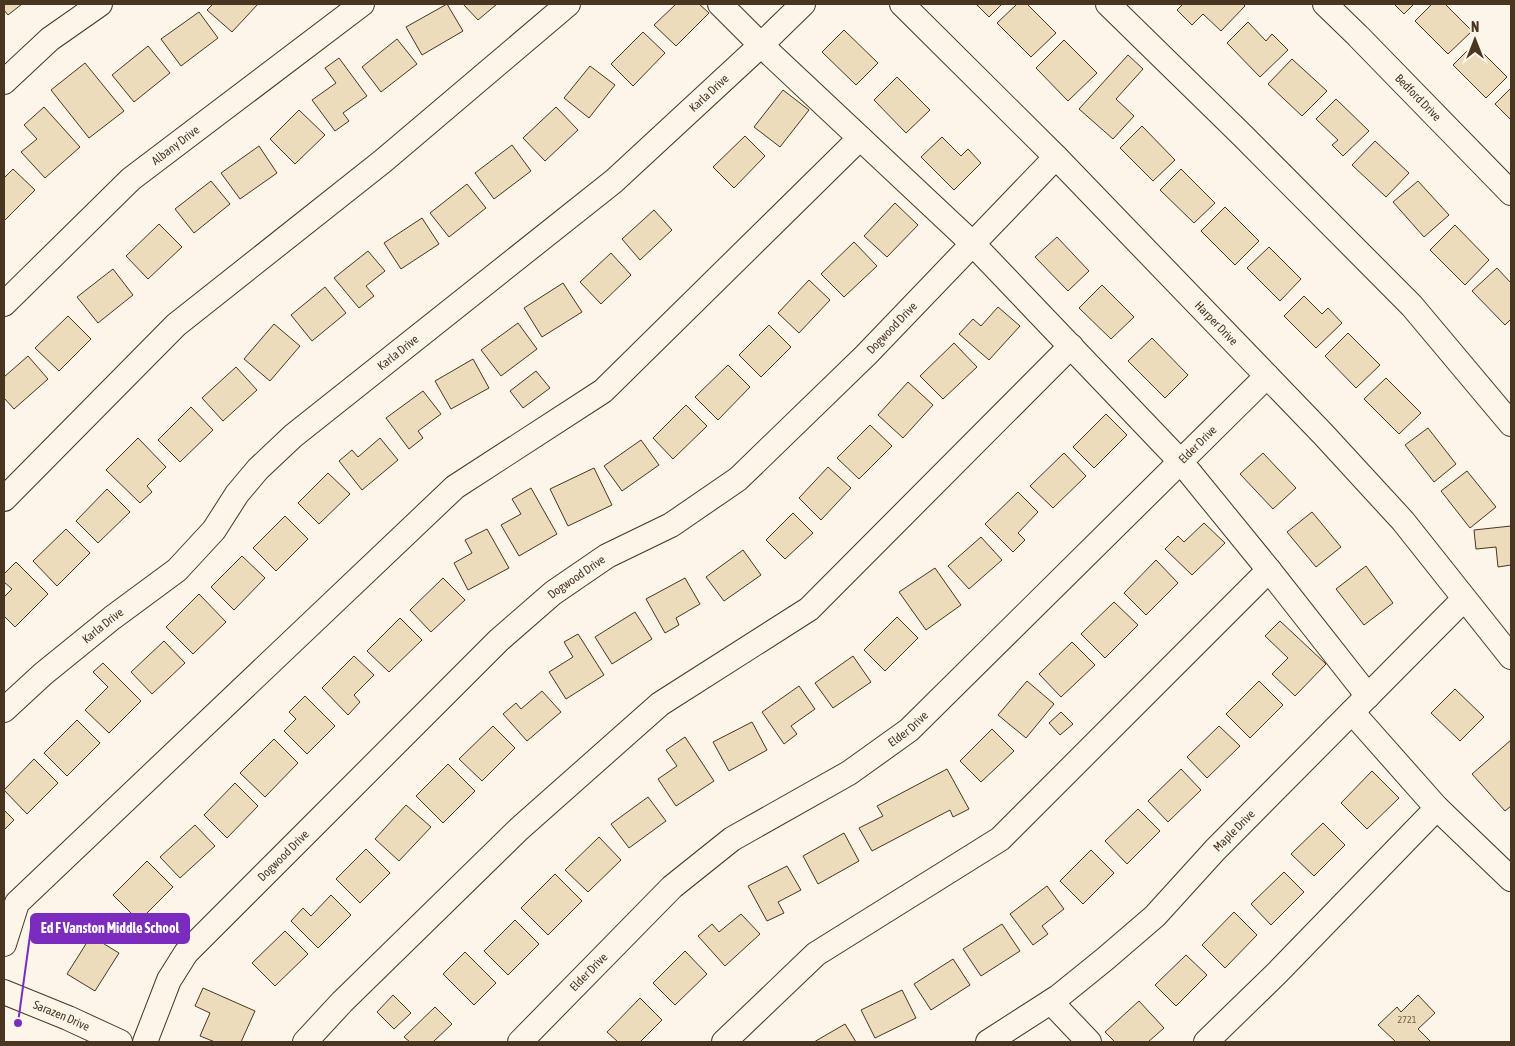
<svg xmlns="http://www.w3.org/2000/svg" width="1515" height="1046" viewBox="0 0 1515 1046" font-family="'Asap Condensed',sans-serif">
<style>
.building{fill:#ecdcbc;stroke:#4a3520}
.lines{fill:none;stroke-linecap:round;stroke-linejoin:round}
.minor-casing{stroke:#4a3520;stroke-width:26}
.minor{stroke:#fbf6e9;stroke-width:24}
.labels{text-anchor:middle;dominant-baseline:central;stroke-width:4;stroke-linejoin:round;paint-order:stroke}
.number-label{font-size:10px;fill:#725f47}
.street-label{font-size:12px;fill:#4a3520;stroke:#fbf6e9}
.leader{fill:none;stroke:#7b2cbf;stroke-width:2}
.callout-dot{fill:#7b2cbf;stroke:#fbf6e9;stroke-width:2}
.callout{fill:#7b2cbf;stroke:#7b2cbf;stroke-width:2}
.callout-label{font-size:14px;text-anchor:middle;font-weight:bold;fill:#fff}
</style>
<rect width="100%" height="100%" fill="#fbf6e9"/>
<!-- building -->
<g class="building">
<path d="M4,4H22L8,15L4,10Z"/>
<path d="M213,4H258L232,32L207,10Z"/>
<path d="M447,4L463,31L422,55L406,27Z"/>
<path d="M463,4H497L478,20Z"/>
<path d="M676,4H699L709,13L676,46L654,25Z"/>
<path d="M976,4H1002L989,17Z"/>
<path d="M1017,4H1027L1056,33L1031,57L997,23Z"/>
<path d="M1183,4H1243L1245,6L1221,31L1203,14L1192,25L1177,10Z"/>
<path d="M1394,4H1414L1404,14Z"/>
<path d="M1432,4H1445L1472,31L1448,54L1415,21Z"/>
<path d="M199,12L218,38L181,66L161,39Z"/>
<path d="M1248,22L1266,41L1272,34L1288,50L1260,77L1227,43Z"/>
<path d="M844,30L878,63L856,85L822,52Z"/>
<path d="M643,32L665,53L633,86L611,64Z"/>
<path d="M397,39L417,64L381,92L362,67Z"/>
<path d="M1064,40L1097,73L1068,101L1036,68Z"/>
<path d="M1474,44L1507,77L1486,98L1453,65Z"/>
<path d="M148,46L170,73L134,102L112,75Z"/>
<path d="M1128,55L1143,69L1116,99L1134,116L1113,139L1079,109Z"/>
<path d="M339,58L367,96L343,113L349,121L335,131L312,100L336,83L325,68Z"/>
<path d="M1292,59L1327,91L1302,116L1268,84Z"/>
<path d="M85,63L124,111L89,138L51,90Z"/>
<path d="M590,66L615,85L589,118L564,98Z"/>
<path d="M897,77L930,110L906,133L874,100Z"/>
<path d="M1511,88V120L1495,104Z"/>
<path d="M783,90L809,110L780,147L754,127Z"/>
<path d="M1336,99L1369,131L1343,156L1332,145L1338,140L1316,119Z"/>
<path d="M44,107L80,147L45,178L21,152L37,139L24,125Z"/>
<path d="M556,107L578,130L545,161L523,138Z"/>
<path d="M299,110L325,135L295,164L270,139Z"/>
<path d="M1142,126L1175,160L1153,181L1120,148Z"/>
<path d="M745,136L765,156L734,188L713,167Z"/>
<path d="M942,137L961,156L968,149L981,163L954,190L921,157Z"/>
<path d="M1375,141L1409,173L1386,197L1352,165Z"/>
<path d="M512,145L531,171L494,199L475,173Z"/>
<path d="M259,146L277,173L240,199L221,173Z"/>
<path d="M13,169L35,190L4,221V178Z"/>
<path d="M1181,169L1215,203L1194,223L1160,190Z"/>
<path d="M211,181L230,204L194,233L175,209Z"/>
<path d="M1418,181L1449,215L1424,237L1393,202Z"/>
<path d="M467,184L486,208L449,237L430,213Z"/>
<path d="M895,203L918,225L887,257L864,236Z"/>
<path d="M1225,207L1259,241L1235,265L1201,231Z"/>
<path d="M654,210L672,230L640,260L622,239Z"/>
<path d="M422,218L439,244L401,269L384,243Z"/>
<path d="M159,224L182,247L148,279L126,256Z"/>
<path d="M1455,225L1489,260L1465,285L1430,250Z"/>
<path d="M1057,237L1089,271L1068,291L1035,257Z"/>
<path d="M854,242L877,266L844,297L821,274Z"/>
<path d="M1269,247L1301,279L1280,301L1247,268Z"/>
<path d="M368,251L385,271L366,286L374,296L359,308L334,278Z"/>
<path d="M611,253L631,275L601,304L580,282Z"/>
<path d="M1497,268L1511,283V319L1505,325L1472,291Z"/>
<path d="M113,269L133,295L98,323L77,297Z"/>
<path d="M809,280L830,300L799,333L778,313Z"/>
<path d="M563,283L582,312L542,337L524,308Z"/>
<path d="M1102,285L1134,317L1111,339L1079,308Z"/>
<path d="M325,287L346,313L312,341L291,315Z"/>
<path d="M1304,296L1322,314L1328,308L1342,323L1316,348L1284,316Z"/>
<path d="M998,307L1020,326L989,360L959,334L973,319L981,326Z"/>
<path d="M68,316L91,339L59,371L35,348Z"/>
<path d="M518,323L537,349L501,376L481,350Z"/>
<path d="M274,324L300,346L270,381L244,359Z"/>
<path d="M769,325L791,347L761,377L739,355Z"/>
<path d="M1348,333L1380,365L1356,388L1325,356Z"/>
<path d="M1152,338L1188,375L1165,398L1128,361Z"/>
<path d="M954,343L977,367L943,399L920,376Z"/>
<path d="M28,356L48,379L14,409L4,398V377Z"/>
<path d="M473,359L489,388L451,409L435,381Z"/>
<path d="M728,365L750,387L718,420L695,397Z"/>
<path d="M236,367L257,390L223,421L202,398Z"/>
<path d="M536,371L550,388L523,408L510,391Z"/>
<path d="M1386,378L1421,413L1399,434L1364,399Z"/>
<path d="M908,382L933,405L903,438L878,415Z"/>
<path d="M423,391L441,414L418,431L423,438L409,449L386,418Z"/>
<path d="M686,405L707,426L673,459L653,438Z"/>
<path d="M191,407L213,430L180,462L158,440Z"/>
<path d="M1106,414L1127,435L1094,468L1073,447Z"/>
<path d="M870,425L892,446L859,479L837,458Z"/>
<path d="M1428,428L1456,464L1434,482L1405,445Z"/>
<path d="M138,438L166,467L147,486L152,492L140,503L106,470Z"/>
<path d="M380,438L398,460L362,490L339,461L352,450L358,457Z"/>
<path d="M641,440L659,465L622,491L604,466Z"/>
<path d="M1064,453L1086,476L1053,508L1030,486Z"/>
<path d="M1263,453L1296,488L1273,509L1240,474Z"/>
<path d="M828,467L851,488L821,520L799,498Z"/>
<path d="M594,468L612,505L568,526L550,489Z"/>
<path d="M1467,471L1496,507L1470,528L1441,491Z"/>
<path d="M328,473L350,494L319,524L298,503Z"/>
<path d="M531,488L557,534L519,556L501,525L521,514L512,499Z"/>
<path d="M107,489L130,512L98,543L76,521Z"/>
<path d="M1018,492L1038,512L1018,533L1025,540L1013,552L985,524Z"/>
<path d="M1312,512L1341,547L1316,567L1287,532Z"/>
<path d="M793,513L813,533L785,559L766,540Z"/>
<path d="M285,516L308,539L276,571L253,548Z"/>
<path d="M1204,523L1225,543L1192,575L1165,549L1178,536L1184,542Z"/>
<path d="M1511,526V565L1498,567L1496,547L1476,549L1474,530Z"/>
<path d="M66,529L90,553L57,586L33,561Z"/>
<path d="M487,529L509,568L468,590L454,563L472,553L465,540Z"/>
<path d="M981,537L1002,560L969,589L948,566Z"/>
<path d="M743,550L761,575L724,601L706,577Z"/>
<path d="M242,556L265,578L234,610L211,587Z"/>
<path d="M1156,560L1178,583L1146,615L1124,593Z"/>
<path d="M16,562L48,594L15,627L4,616V597L12,589L4,582V574Z"/>
<path d="M1366,566L1393,603L1364,625L1336,589Z"/>
<path d="M935,568L961,605L926,630L899,592Z"/>
<path d="M443,578L465,600L431,632L410,610Z"/>
<path d="M685,578L700,604L676,618L679,625L665,633L646,599Z"/>
<path d="M199,594L226,622L193,654L166,627Z"/>
<path d="M1114,602L1138,625L1105,658L1081,634Z"/>
<path d="M635,612L652,639L612,664L595,637Z"/>
<path d="M897,617L918,638L885,671L864,650Z"/>
<path d="M400,618L422,640L389,672L367,651Z"/>
<path d="M1280,621L1326,664L1295,696L1272,674L1288,658L1265,636Z"/>
<path d="M578,634L604,675L566,699L549,672L573,657L564,642Z"/>
<path d="M164,641L185,663L152,694L131,672Z"/>
<path d="M1072,642L1095,665L1061,697L1039,674Z"/>
<path d="M354,656L374,675L354,695L360,702L348,715L322,688Z"/>
<path d="M853,656L871,682L833,708L815,683Z"/>
<path d="M103,663L141,701L109,733L85,710L108,687L93,672Z"/>
<path d="M1027,681L1054,704L1026,738L998,715Z"/>
<path d="M1259,681L1283,705L1250,738L1226,714Z"/>
<path d="M799,686L815,709L791,726L797,734L784,744L762,712Z"/>
<path d="M1455,689L1484,717L1460,741L1431,713Z"/>
<path d="M542,691L561,712L527,741L503,714L516,703L521,709Z"/>
<path d="M305,696L335,726L307,754L284,731L296,719L289,712Z"/>
<path d="M1061,712L1073,724L1060,735L1049,723Z"/>
<path d="M77,720L100,743L67,776L44,753Z"/>
<path d="M752,722L767,750L729,771L713,742Z"/>
<path d="M493,726L515,748L482,781L459,759Z"/>
<path d="M1219,726L1240,746L1207,778L1187,757Z"/>
<path d="M992,729L1014,751L981,782L960,761Z"/>
<path d="M685,737L714,781L676,806L658,779L677,766L666,750Z"/>
<path d="M274,739L298,763L265,797L240,773Z"/>
<path d="M1511,740V806L1505,811L1472,774Z"/>
<path d="M34,759L58,783L27,814L4,790Z"/>
<path d="M448,764L475,791L443,823L416,796Z"/>
<path d="M947,769L969,809L953,817L950,810L872,851L859,828L883,816L877,806Z"/>
<path d="M1181,769L1201,790L1168,822L1148,801Z"/>
<path d="M1372,771L1399,798L1367,829L1341,803Z"/>
<path d="M235,783L258,806L227,838L204,815Z"/>
<path d="M648,797L666,821L629,848L611,824Z"/>
<path d="M406,805L431,827L399,861L375,839Z"/>
<path d="M1138,809L1160,831L1127,864L1105,841Z"/>
<path d="M4,810L14,820L4,830Z"/>
<path d="M1323,823L1345,845L1314,876L1291,854Z"/>
<path d="M195,825L215,846L180,878L160,857Z"/>
<path d="M844,833L859,861L818,884L803,856Z"/>
<path d="M599,837L621,860L588,892L565,870Z"/>
<path d="M366,849L390,873L360,903L336,879Z"/>
<path d="M1091,850L1114,873L1083,904L1060,881Z"/>
<path d="M147,861L173,887L139,921L113,895Z"/>
<path d="M787,866L801,890L778,902L784,913L767,921L748,886Z"/>
<path d="M1284,872L1304,892L1271,925L1251,904Z"/>
<path d="M555,874L582,901L548,935L521,908Z"/>
<path d="M1047,886L1064,909L1042,926L1048,934L1033,945L1010,914Z"/>
<path d="M331,895L351,915L318,948L291,921L303,908L311,916Z"/>
<path d="M1234,912L1257,935L1225,968L1202,945Z"/>
<path d="M741,914L760,934L725,966L698,936L712,924L719,932Z"/>
<path d="M515,920L539,944L508,975L484,951Z"/>
<path d="M1002,924L1020,951L981,976L963,949Z"/>
<path d="M285,931L308,954L275,986L252,963Z"/>
<path d="M91,936L119,953L95,991L67,974Z"/>
<path d="M685,951L707,974L675,1005L653,983Z"/>
<path d="M465,952L496,983L474,1005L443,974Z"/>
<path d="M1186,955L1207,975L1176,1006L1155,985Z"/>
<path d="M953,959L970,985L931,1010L914,984Z"/>
<path d="M203,988L255,1011L241,1042H215L200,1036L210,1013L195,1006Z"/>
<path d="M902,990L916,1018L875,1038L861,1010Z"/>
<path d="M393,995L411,1013L394,1029L377,1012Z"/>
<path d="M1418,995L1435,1013L1418,1029L1431,1042H1396L1378,1025L1397,1007L1401,1012Z"/>
<path d="M640,998L662,1020L640,1042H618L607,1032Z"/>
<path d="M1139,1001L1164,1028L1148,1042H1115L1105,1032Z"/>
<path d="M435,1007L452,1024L433,1042H410L404,1037Z"/>
<path d="M845,1024L856,1042H814Z"/>
</g>
<g class="lines">
<defs>
<g id="minor">
<path d="M720,4L761,45L973,244L1181,462L1269,570L1368,696"/>
<path id="s1" d="M902,4L1056,157L1323,434L1403,521L1511,657"/>
<path d="M1108,4L1243,136L1412,306L1511,424"/>
<path id="s2" d="M1325,4L1358,36L1511,193"/>
<path d="M4,82L50,39L100,4"/>
<path id="s3" d="M4,304L131,179L362,4"/>
<path d="M4,499L176,325L383,161L568,4"/>
<path id="s4" d="M4,710L43,674L112,618L177,570L214,530L237,494L258,469L293,436L614,181L761,45L803,4"/>
<path d="M1352,712L1437,808L1511,879"/>
<path d="M4,944L17,903L455,487L603,391L860,138"/>
<path id="s5" d="M4,992L68,1018L120,1042"/>
<path d="M1051,1002L1089,1042"/>
<path id="s6" d="M145,1042L169,980L186,953L499,640L553,593L607,556L671,525L738,479L866,355L1056,157"/>
<path d="M305,1042L342,1002L519,829L660,704L809,609L1071,346"/>
<path id="s7" d="M520,1042L672,887L732,839L849,773L909,730L1267,376"/>
<path d="M724,1042L816,954L1000,839L1269,570"/>
<path id="s8" d="M988,1042L1058,997L1105,959L1155,916L1215,850L1464,599"/>
<path d="M1206,1042L1278,972L1437,808"/>
</g>
</defs>
<!-- minor casing -->
<use href="#minor" class="minor-casing"/>
<!-- minor -->
<use href="#minor" class="minor"/>
</g>
<g class="labels">
<!-- number labels -->
<g class="number-label">
<text x="1407" y="1019">2721</text>
</g>
<!-- street labels -->
<g class="street-label">
<text stroke="none"><textPath href="#s4" startOffset="940">Karla Drive</textPath></text>
<text stroke="none"><textPath href="#s2" startOffset="132">Bedford Drive</textPath></text>
<text stroke="none"><textPath href="#s3" startOffset="234">Albany Drive</textPath></text>
<text stroke="none"><textPath href="#s1" startOffset="448">Harper Drive</textPath></text>
<text stroke="none"><textPath href="#s6" startOffset="1046">Dogwood Drive</textPath></text>
<text stroke="none"><textPath href="#s4" startOffset="535">Karla Drive</textPath></text>
<text stroke="none"><textPath href="#s7" startOffset="908">Elder Drive</textPath></text>
<text stroke="none"><textPath href="#s6" startOffset="641">Dogwood Drive</textPath></text>
<text stroke="none"><textPath href="#s4" startOffset="130">Karla Drive</textPath></text>
<text stroke="none"><textPath href="#s7" startOffset="502">Elder Drive</textPath></text>
<text stroke="none"><textPath href="#s8" startOffset="326">Maple Drive</textPath></text>
<text stroke="none"><textPath href="#s6" startOffset="236">Dogwood Drive</textPath></text>
<text stroke="none"><textPath href="#s7" startOffset="98">Elder Drive</textPath></text>
<text stroke="none"><textPath href="#s5" startOffset="62">Sarazen Drive</textPath></text>
</g>
</g>
<!-- callouts -->
<path class="leader" d="M18 1023L31 928"/>
<circle class="callout-dot" cx="18" cy="1023" r="5"/>
<rect class="callout" x="31" y="914" width="158" height="29" rx="5"/>
<g class="callout-label">
<text x="110" y="933">Ed F Vanston Middle School</text>
</g>
<!-- border -->
<rect width="1515" height="1046" fill="none" stroke="#4a3520" stroke-width="10"/>
<!-- north arrow -->
<g transform="translate(1475 40)" stroke="#fbf6e9" stroke-width="4" paint-order="stroke">
<path d="M0-4L9 19L0 12L-9 19Z" fill="#4a3520"/>
<text y="-8" font-size="14" font-weight="bold" text-anchor="middle" fill="#4a3520">N</text>
</g>
</svg>
